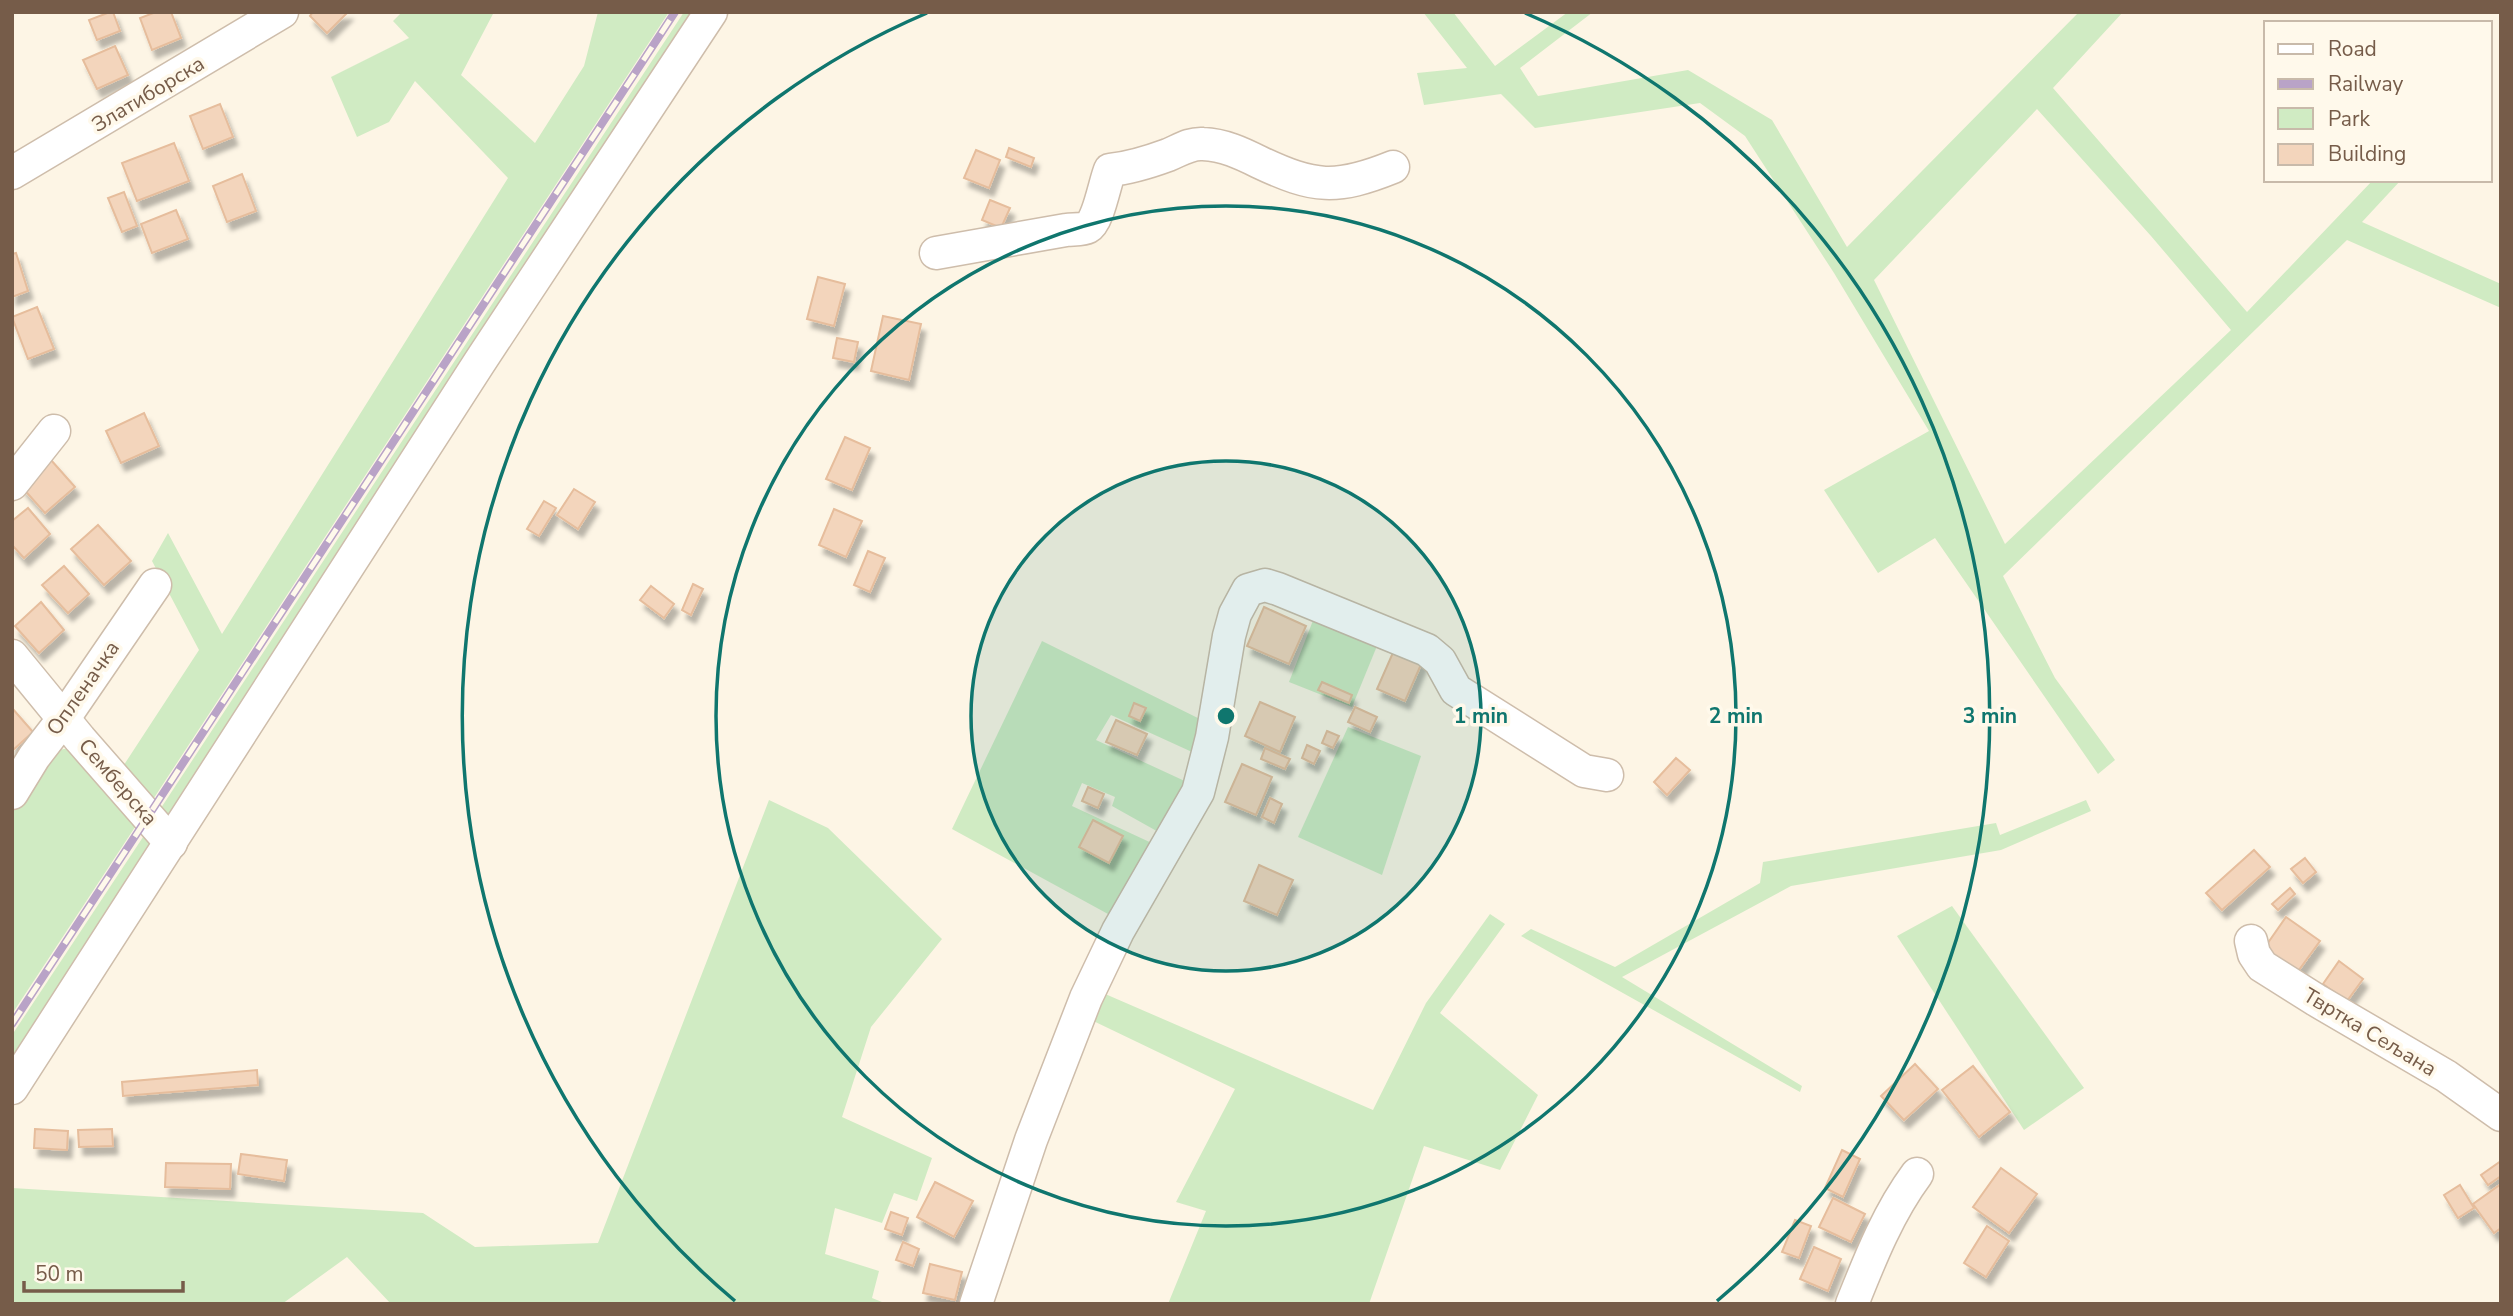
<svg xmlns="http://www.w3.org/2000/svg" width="2513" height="1316" viewBox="0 0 2513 1316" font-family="'Nunito Sans',sans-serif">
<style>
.green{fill:#d0ebc3;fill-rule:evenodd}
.building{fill:#f3d5bc;stroke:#e6bd9c;stroke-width:2;filter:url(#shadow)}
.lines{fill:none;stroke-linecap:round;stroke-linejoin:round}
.minor-casing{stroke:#cebdab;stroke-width:35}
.minor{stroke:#fff;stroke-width:32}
.rail-casing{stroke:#b9a3c7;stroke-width:8}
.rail{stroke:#fff9eb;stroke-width:5;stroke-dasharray:16;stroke-linecap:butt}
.ring{fill:none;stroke:#0f766e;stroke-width:3.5}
.labels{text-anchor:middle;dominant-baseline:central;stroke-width:7;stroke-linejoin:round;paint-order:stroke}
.street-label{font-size:21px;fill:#765c49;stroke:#fff9eb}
.centre{fill:#0f766e;stroke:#fff9eb;stroke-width:3.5}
.ring-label{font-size:21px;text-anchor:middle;font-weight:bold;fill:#0f766e;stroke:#fff9eb;stroke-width:7;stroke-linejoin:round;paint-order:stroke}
</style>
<defs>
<filter id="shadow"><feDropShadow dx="4.5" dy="8" stdDeviation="2" flood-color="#0004"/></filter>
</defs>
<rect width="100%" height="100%" fill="#fdf5e5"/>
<!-- green -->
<g class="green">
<path d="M402,12H494L461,75L535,143L584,66L598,12H669L148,807L118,774L199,650L152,561L168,533L222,634L508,178L415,81L389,122L357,137L331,77L409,38L393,21Z"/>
<path d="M684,12H699L176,818L157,814Z"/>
<path d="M1423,12H1453L1495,66L1568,12H1593L1520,68L1538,96L1688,70L1772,120L1847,247L2079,12H2123L2053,88L2247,312L2373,180H2401L2362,222L2501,284V308L2347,240L2003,576L2055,678L2115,760L2098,774L1935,538L1878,573L1824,490L1929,431L1834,273L1745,136L1700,103L1535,128L1501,94L1424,105L1417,73L1467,68ZM2037,109L2151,236L2231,330L2005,544L1874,280Z"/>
<path d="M1321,600L1386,624L1352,707L1289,682Z"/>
<path d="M1042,641L1210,724L1203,757L1111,715L1096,740L1189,783L1162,834L1112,806L1115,797L1082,783L1072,806L1156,845L1119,920L952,829Z"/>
<path d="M1348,727L1421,756L1382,875L1298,837Z"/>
<path d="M69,748L139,821L12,1014V805L54,751Z"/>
<path d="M769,800L828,828L942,939L871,1027L842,1117L932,1158L917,1201L894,1193L882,1223L835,1208L825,1254L879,1271L872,1298L887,1304H391L347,1257L282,1304H12V1188L423,1213L475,1247L598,1243Z"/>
<path d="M2086,800L2091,811L2001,850L1791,886L1622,977L1802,1086L1800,1092L1521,936L1531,929L1615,967L1760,883L1763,862L1996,823L2000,835Z"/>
<path d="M147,831L158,845L12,1069V1035Z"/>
<path d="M1952,906L2084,1088L2024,1130L1897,936Z"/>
<path d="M1490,914L1505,924L1440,1013L1538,1095L1500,1170L1424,1146L1369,1304H1168L1206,1211L1176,1202L1235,1089L1085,1017L1096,990L1373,1110L1426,1003Z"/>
</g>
<!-- building -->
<g class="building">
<path d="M110,12H113L120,31L97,40L89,20Z"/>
<path d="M156,12H171L181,38L152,50L140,18Z"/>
<path d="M313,12H348L327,33L310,16Z"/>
<path d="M115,46L128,75L97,89L83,60Z"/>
<path d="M220,104L233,137L203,149L190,116Z"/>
<path d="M174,143L189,181L137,201L122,163Z"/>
<path d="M1009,148L1034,158L1031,167L1006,157Z"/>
<path d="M976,150L1000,160L989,188L964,178Z"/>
<path d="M242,174L256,211L227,222L213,186Z"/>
<path d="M124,192L137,226L122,232L108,198Z"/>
<path d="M990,200L1010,208L1001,228L982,220Z"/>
<path d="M176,210L188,239L152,253L141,224Z"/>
<path d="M16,253L28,291L12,297V254Z"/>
<path d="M818,277L845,284L834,326L807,319Z"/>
<path d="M37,307L54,349L28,359L12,317Z"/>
<path d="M883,316L921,324L909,380L871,371Z"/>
<path d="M837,338L858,342L854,362L833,358Z"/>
<path d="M144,413L159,446L121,463L106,431Z"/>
<path d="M845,437L870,448L852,490L826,479Z"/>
<path d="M51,460L75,487L45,513L21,486Z"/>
<path d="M574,489L595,502L578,529L557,515Z"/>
<path d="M544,501L556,508L539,536L527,529Z"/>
<path d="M28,508L50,534L24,558L12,545V521Z"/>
<path d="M834,509L862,521L846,557L819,545Z"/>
<path d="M98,525L131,561L104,585L71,549Z"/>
<path d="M868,551L885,558L870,592L854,585Z"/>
<path d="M64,566L89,594L68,613L42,585Z"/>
<path d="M693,584L703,589L691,615L682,610Z"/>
<path d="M651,586L674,604L664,618L640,600Z"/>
<path d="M41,602L64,630L39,653L15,626Z"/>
<path d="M1264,607L1306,626L1289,664L1247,646Z"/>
<path d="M1395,648L1423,660L1405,701L1377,689Z"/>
<path d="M1322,682L1352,695L1349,703L1318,690Z"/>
<path d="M1260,702L1295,717L1280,752L1245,736Z"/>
<path d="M1134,703L1146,708L1140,721L1129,716Z"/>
<path d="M1355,707L1377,717L1370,732L1348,722Z"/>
<path d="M12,708L33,732L12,751Z"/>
<path d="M1116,720L1147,734L1137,755L1106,742Z"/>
<path d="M1327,731L1339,736L1333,748L1322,743Z"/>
<path d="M1307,745L1320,751L1314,764L1302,758Z"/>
<path d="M1265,748L1290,759L1285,769L1261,759Z"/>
<path d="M1676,758L1690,770L1667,795L1654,782Z"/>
<path d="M1242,764L1272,777L1256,815L1225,802Z"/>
<path d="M1088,787L1104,794L1098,808L1082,801Z"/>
<path d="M1270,798L1282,804L1274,823L1262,817Z"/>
<path d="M1093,820L1123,836L1109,863L1079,847Z"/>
<path d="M2254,850L2270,867L2222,910L2206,893Z"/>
<path d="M2305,858L2316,872L2303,883L2291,869Z"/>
<path d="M1259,865L1293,880L1277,915L1244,901Z"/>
<path d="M2290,888L2295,894L2278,910L2272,904Z"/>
<path d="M2286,917L2320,941L2296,974L2263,950Z"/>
<path d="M2339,961L2363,979L2347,1001L2323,984Z"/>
<path d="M1915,1064L1938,1089L1904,1120L1881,1096Z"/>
<path d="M1973,1066L2010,1112L1979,1137L1942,1090Z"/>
<path d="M257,1070L258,1085L123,1096L122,1082Z"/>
<path d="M35,1129L68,1131L67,1150L34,1148Z"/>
<path d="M112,1129L113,1146L79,1147L78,1130Z"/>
<path d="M1842,1150L1860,1159L1843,1197L1825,1188Z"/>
<path d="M241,1154L287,1160L284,1181L238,1174Z"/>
<path d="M2501,1161V1176L2488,1185L2481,1175Z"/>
<path d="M166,1163L231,1164L230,1189L165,1187Z"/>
<path d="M2001,1168L2037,1194L2009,1233L1973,1207Z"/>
<path d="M935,1182L973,1201L954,1237L917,1217Z"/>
<path d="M2501,1184V1228L2494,1233L2473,1204Z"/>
<path d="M2460,1185L2474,1208L2458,1218L2444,1195Z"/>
<path d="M1833,1198L1865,1214L1851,1242L1819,1227Z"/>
<path d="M891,1212L908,1218L902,1235L885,1229Z"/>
<path d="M1795,1220L1811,1226L1799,1258L1782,1252Z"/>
<path d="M1987,1226L2009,1241L1986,1277L1964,1263Z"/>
<path d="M903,1242L919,1249L913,1266L896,1260Z"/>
<path d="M1814,1247L1841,1259L1828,1291L1800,1279Z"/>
<path d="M930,1264L962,1272L955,1300L923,1293Z"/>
</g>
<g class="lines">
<defs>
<g id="minor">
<path d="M12,173L282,12"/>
<path d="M936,253L1066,230C1073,229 1082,230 1088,227C1098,222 1105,182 1110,170C1130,168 1149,162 1168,155C1180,150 1190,143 1203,144C1224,145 1241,153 1259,162C1314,188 1336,190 1393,167"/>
<path d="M12,484L54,431"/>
<path d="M12,656L80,739L171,843"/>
<path d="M12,793L34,757L64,718L155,585"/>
<path d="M2251,941L2254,954L2262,966L2316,1000L2446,1076L2501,1115"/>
<path d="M12,1088L479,363L711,12"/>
<path d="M976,1304L1031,1140L1086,998L1118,931L1198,792L1212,737L1229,636L1235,614L1248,590L1265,585L1278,589L1427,650L1440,661L1456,690L1584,771L1607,775"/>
<path d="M1852,1304C1870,1259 1888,1213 1917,1174"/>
</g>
</defs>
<!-- minor casing -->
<use href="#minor" class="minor-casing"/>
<!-- minor -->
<use href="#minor" class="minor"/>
<defs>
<path id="rail" d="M12,1024L675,12"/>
</defs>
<!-- rail casing -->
<use href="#rail" class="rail-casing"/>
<!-- rail -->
<use href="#rail" class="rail"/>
</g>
<!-- distance rings -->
<circle cx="1226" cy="716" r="255" fill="#0f766e" fill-opacity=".12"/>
<g class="ring">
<circle cx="1226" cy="716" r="255"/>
<circle cx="1226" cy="716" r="510"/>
<path d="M735 1301A764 764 0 0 1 927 13M1525 13A764 764 0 0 1 1717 1301"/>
</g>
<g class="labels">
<!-- street labels -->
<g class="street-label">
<text transform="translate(148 94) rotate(-31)">Златиборска</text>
<text transform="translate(83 688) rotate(-55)">Опленачка</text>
<text transform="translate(118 782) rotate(49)">Семберска</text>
<text transform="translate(2370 1032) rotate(31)">Твртка Сељана</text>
</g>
</g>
<circle cx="1226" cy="716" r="10" class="centre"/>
<g class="ring-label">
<text x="1481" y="723">1 min</text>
<text x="1736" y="723">2 min</text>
<text x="1990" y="723">3 min</text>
</g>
<!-- border -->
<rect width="2513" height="1316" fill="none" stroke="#765c49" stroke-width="28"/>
<!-- legend -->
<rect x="2264" y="21" width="228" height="161" fill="#fff9eb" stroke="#c8baaa" stroke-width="2"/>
<rect x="2278" y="44" width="35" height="10" fill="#ffffff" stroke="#c8baaa" stroke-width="2"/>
<text x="2328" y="56" font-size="21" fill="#765c49">Road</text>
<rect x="2278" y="79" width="35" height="10" fill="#b9a3c7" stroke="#c8baaa" stroke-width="2"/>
<text x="2328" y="91" font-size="21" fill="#765c49">Railway</text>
<rect x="2278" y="108" width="35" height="21" fill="#d0ebc3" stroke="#c8baaa" stroke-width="2"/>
<text x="2328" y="126" font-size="21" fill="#765c49">Park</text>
<rect x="2278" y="144" width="35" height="21" fill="#f3d5bc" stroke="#c8baaa" stroke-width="2"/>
<text x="2328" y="161" font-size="21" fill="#765c49">Building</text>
<!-- scale -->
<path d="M24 1281v10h159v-10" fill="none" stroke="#765c49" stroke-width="3.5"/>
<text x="35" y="1281" font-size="21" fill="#765c49" stroke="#fff9eb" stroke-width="5" paint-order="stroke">50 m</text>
</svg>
